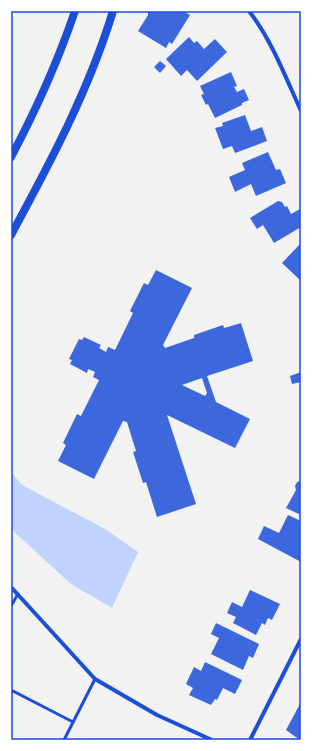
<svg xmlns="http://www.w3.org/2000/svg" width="312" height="751" viewBox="0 0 312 751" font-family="'Fira Sans',sans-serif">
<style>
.water{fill:#bfd3fe}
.building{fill:#3d67dc;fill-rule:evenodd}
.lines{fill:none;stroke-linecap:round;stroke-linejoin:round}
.service{stroke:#1d4ed8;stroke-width:3}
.minor{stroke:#1d4ed8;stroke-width:4}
.secondary{stroke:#1d4ed8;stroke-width:8}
.neatline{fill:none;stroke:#1d4ed8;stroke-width:1.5}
</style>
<rect width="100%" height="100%" fill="#f2f2f2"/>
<!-- water -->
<path class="water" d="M11,472L22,485L105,529L138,552L112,608L71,584L11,529Z"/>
<!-- building -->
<g class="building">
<path d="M148,11H183L190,15L172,44L169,42L166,48L138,31L148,15Z"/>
<path d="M189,37L194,43L197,41L204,49L215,39L227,52L197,81L187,70L181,76L166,59Z"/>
<path d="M160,61L166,66L160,73L154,67Z"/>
<path d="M231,72L237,86L234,87L237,92L244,89L249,100L242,103V105L215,118L208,104L206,105L201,95L204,94L200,86Z"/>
<path d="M245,115L251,131L262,127L267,141L235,153L232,146L223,149L215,128L223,126L222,123Z"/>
<path d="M268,152L276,170L280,169L286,183L256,196L251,184L235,192L229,177L245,170L242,163Z"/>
<path d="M278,201L282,202L285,207L287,206L291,214L300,209L301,227L274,243L263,225L257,229L250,218Z"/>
<path d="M301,243V281L282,263Z"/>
<path d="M156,270L192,288L163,345L165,348L194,338V335L223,325L224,328L241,323L253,361L207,376L216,402L250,419L235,448L167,415L196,504L157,517L146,482L143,483L133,452L136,451L127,422L123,421L94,479L58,461L66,445L63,443L77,414L81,416L99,380L93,377L95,372L88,369L87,373L70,364L72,360L69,359L79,339L82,340L84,337L101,345L99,348L106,352L108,347L115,350L133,313L130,311L144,283L148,285ZM202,378L207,393L205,396L182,385Z"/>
<path d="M301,372V382L292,384L290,376Z"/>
<path d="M301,481V515L286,508L296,490L295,486L297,482Z"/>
<path d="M288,515L301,521V562L258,539L264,526L279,533Z"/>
<path d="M250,590L280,604L272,620L268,618L265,625L262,623L256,635L233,623L236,617L227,613L232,602L242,607Z"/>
<path d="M216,623L259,644L253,658L249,656L243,670L211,654L219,638L211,634Z"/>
<path d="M205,662L242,680L235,694L223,688L217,700L215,699L211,705L189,695L193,688L186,684L194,667L201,671Z"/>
<path d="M301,702V740H300L286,730Z"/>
</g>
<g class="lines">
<!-- service -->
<g class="service">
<path d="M11,606L18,594"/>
<path d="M11,690L73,722"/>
<path d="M64,740L95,679"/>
</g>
<!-- minor -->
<g class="minor">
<path d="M249,11C272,41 285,76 301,111"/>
<path d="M11,587L95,679L157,715L212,740"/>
<path d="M250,740L301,639"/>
</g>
<!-- secondary -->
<g class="secondary">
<path d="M11,157C36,110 58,61 75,11"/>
<path d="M11,235C50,163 89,90 113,11"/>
</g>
</g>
<!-- border -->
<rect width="312" height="751" fill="none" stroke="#ffffff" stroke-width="24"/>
<rect x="12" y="12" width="288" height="727" class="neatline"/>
</svg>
